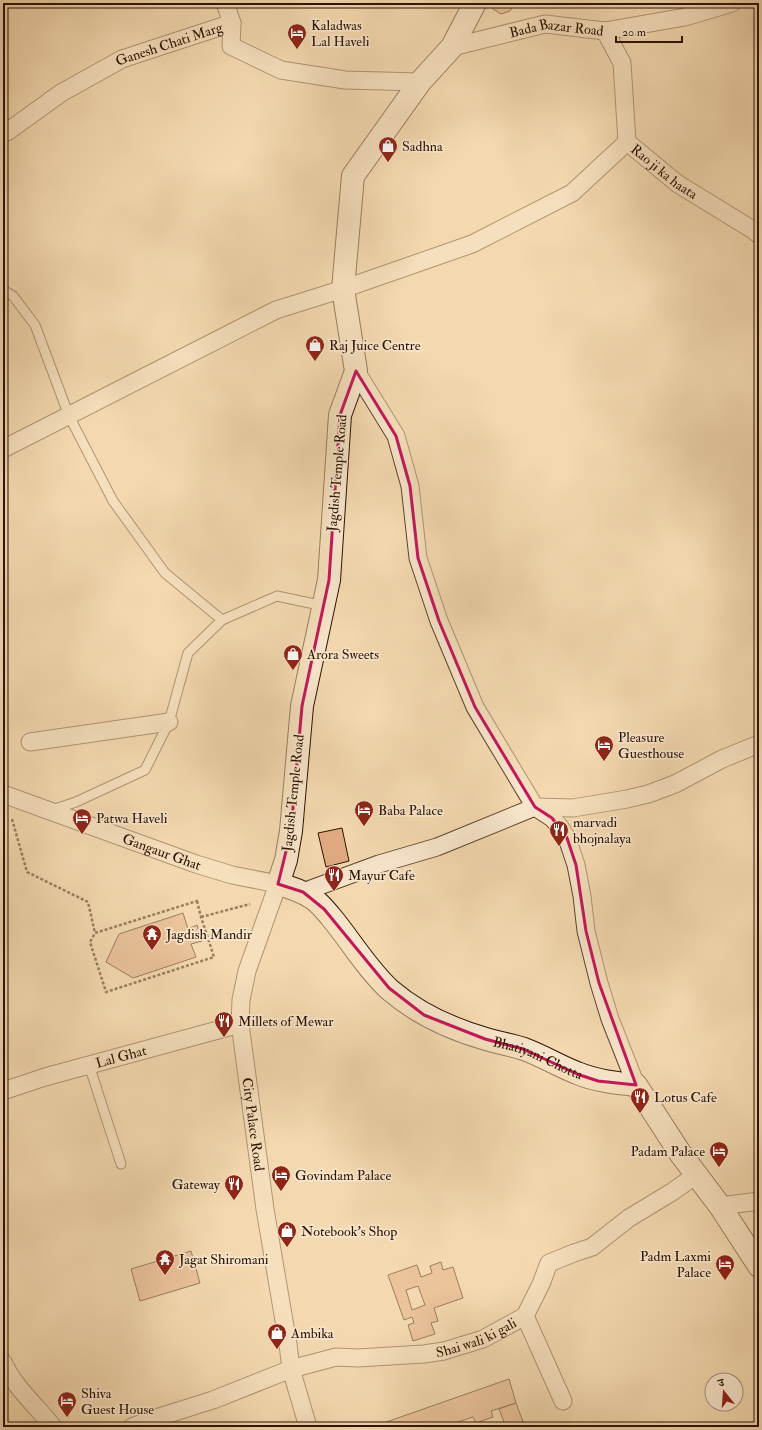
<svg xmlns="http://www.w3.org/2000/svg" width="762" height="1430" viewBox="0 0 762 1430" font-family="'IM FELL Double Pica','Noto Serif Devanagari',serif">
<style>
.building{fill:#e2ab83;stroke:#2b1100;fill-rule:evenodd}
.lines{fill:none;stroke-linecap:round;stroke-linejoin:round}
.service-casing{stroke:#5d432c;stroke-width:11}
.minor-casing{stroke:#5d432c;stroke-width:19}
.secondary-casing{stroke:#2b1100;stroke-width:24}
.path{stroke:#2b1100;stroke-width:2.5;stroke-dasharray:3 2;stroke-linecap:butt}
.service{stroke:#f8e6cc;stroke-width:9}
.minor{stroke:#f8e6cc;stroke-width:17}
.secondary{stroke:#f8e6cc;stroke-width:22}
.marked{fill:none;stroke:#c2185b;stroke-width:3;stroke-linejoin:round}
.labels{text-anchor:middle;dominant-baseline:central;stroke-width:3.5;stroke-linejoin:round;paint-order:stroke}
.poi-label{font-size:14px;fill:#2b1100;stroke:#f8e6cc;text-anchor:start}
.street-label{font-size:14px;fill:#2b1100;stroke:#f8e6cc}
</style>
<rect width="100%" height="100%" fill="#f4d9b0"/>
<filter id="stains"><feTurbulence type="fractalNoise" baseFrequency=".005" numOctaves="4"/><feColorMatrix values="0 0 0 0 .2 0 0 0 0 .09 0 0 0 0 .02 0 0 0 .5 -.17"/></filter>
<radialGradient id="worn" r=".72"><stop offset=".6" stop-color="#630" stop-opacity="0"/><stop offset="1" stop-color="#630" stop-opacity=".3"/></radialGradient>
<!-- building -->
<g class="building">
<path d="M490,3H515L510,11L501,14L493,9Z"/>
<path d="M342,828L349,861L326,867L318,833Z"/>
<path d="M183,913L188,929L197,925L202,941L191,944L196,957L133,978L106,962L119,934Z"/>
<path d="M191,1251L200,1283L140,1301L131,1269Z"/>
<path d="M441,1262L443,1270L453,1267L463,1298L434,1308L438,1321L431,1323L435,1334L413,1341L408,1325L414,1323L412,1317L404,1320L388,1275L417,1265L421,1277L432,1273L430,1266ZM418,1286L425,1305L412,1310L406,1290Z"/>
<path d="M509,1379L516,1403L491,1411L493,1417L476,1423L473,1417L443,1427H372Z"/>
<path d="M516,1403L525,1427H506L499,1409Z"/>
<path d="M456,1422L458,1427H443Z"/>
</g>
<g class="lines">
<defs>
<g id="service">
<path d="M3,290L13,296L35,325L69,416L113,501L165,573L222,620L277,596L324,606"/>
<path d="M52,810L76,802L145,770L169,722L188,653L222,620"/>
<path d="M89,1065L121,1164"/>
</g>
<g id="minor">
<path d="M225,3L232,23L231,46L281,70L345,80L420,82"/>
<path id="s1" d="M605,31L622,63L627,142L678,184L753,230L759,235"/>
<path id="s2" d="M452,47L545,24L605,31L685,17L732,3"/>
<path id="s3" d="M3,133L7,132L61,93L122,59L232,23"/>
<path d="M356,371L396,436L410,486L418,558L439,621L475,707L535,807L552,818L560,827L567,838L576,865L582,896L586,931L599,983L610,1019L636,1085"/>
<path d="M3,449L276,310L343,289L472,244L572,193L627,142"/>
<path d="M30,742L169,722"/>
<path id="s4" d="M3,794L196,864L232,875L278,884L247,971L241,1000L240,1024L265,1209L288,1344L291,1369L308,1427"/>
<path d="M303,892L379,864L437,847L535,807L573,808L627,799L648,794L675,784L722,759L759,744"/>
<path id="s5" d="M3,1091L45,1077L240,1024"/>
<path d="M720,1206L759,1201"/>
<path d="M525,1316L563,1401"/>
<path d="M3,1362C14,1387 36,1405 53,1427"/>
<path id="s6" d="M132,1427L159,1417L213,1400L291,1369L336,1357L358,1358L424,1354L444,1351L483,1339L525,1316L541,1284L549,1263L574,1253L592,1247L629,1218L672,1192L696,1175"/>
</g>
<g id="secondary">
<path id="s7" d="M475,3L452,47L420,82L353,176L343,289L356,371L340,415L329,580L302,706L291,831L286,860L278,884C290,887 302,891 312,898C319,902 325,910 331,917C351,941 367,969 390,990C418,1014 451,1029 486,1039C499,1043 512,1045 524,1049C543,1056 559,1066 577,1073C596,1081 616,1083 636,1085L680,1153L720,1206L759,1266"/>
</g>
</defs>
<!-- service casing -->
<use href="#service" class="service-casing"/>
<!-- minor casing -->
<use href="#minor" class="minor-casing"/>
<!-- secondary casing -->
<use href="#secondary" class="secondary-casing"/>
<!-- path -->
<g class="path">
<path d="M12,819L27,872L88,902L95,933"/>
<path d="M197,901L201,917L214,957L106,992L90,942L95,933Z"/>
<path d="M201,917L250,904"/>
</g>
<!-- service -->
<use href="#service" class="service"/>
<!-- minor -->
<use href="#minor" class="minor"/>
<!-- secondary -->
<use href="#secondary" class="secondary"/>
</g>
<!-- marked area -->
<path d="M0 0H762V1430H0ZM356,371L396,436L410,486L418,558L439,621L475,707L535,807L552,818L567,838L576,865L586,931L599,983L636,1085L598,1081L577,1074L523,1049L485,1039L424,1015L389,988L324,909L303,892L278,884L291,831L302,706L329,580L340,415Z" fill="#f4d9b0" fill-opacity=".55" fill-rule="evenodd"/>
<path class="marked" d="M356,371L396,436L410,486L418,558L439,621L475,707L535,807L552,818L567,838L576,865L586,931L599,983L636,1085L598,1081L577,1074L523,1049L485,1039L424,1015L389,988L324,909L303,892L278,884L291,831L302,706L329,580L340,415Z"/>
<!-- icons -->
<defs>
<symbol id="hotel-pin" viewBox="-11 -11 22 30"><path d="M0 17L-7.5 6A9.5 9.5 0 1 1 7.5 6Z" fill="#8f2418" stroke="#f8e6cc"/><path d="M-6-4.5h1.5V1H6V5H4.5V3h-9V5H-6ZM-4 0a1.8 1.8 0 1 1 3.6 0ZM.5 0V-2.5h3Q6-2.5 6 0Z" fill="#fff"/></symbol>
<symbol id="shop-pin" viewBox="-11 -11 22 30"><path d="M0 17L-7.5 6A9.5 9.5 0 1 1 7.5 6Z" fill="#8f2418" stroke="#f8e6cc"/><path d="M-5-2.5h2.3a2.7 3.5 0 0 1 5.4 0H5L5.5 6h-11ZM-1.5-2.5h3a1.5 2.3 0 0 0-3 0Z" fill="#fff"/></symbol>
<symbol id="restaurant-pin" viewBox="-11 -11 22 30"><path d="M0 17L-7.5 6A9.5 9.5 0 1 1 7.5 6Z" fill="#8f2418" stroke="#f8e6cc"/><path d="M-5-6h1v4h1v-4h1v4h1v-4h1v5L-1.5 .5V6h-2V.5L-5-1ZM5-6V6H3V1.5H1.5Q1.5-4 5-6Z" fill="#fff"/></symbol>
<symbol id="temple-pin" viewBox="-11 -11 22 30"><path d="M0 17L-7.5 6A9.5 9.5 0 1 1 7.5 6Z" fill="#8f2418" stroke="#f8e6cc"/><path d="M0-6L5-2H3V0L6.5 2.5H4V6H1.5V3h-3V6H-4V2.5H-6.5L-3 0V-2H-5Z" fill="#fff"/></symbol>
</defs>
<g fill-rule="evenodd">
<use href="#hotel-pin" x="286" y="22" width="22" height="30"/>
<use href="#shop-pin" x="377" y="135" width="22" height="30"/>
<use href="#shop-pin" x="304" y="334" width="22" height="30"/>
<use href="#shop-pin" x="282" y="643" width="22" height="30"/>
<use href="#hotel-pin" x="593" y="734" width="22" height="30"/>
<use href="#hotel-pin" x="353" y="799" width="22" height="30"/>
<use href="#hotel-pin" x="71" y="807" width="22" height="30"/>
<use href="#restaurant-pin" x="548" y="819" width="22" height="30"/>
<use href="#restaurant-pin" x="323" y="864" width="22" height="30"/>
<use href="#temple-pin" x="141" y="923" width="22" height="30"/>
<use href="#restaurant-pin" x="213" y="1010" width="22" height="30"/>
<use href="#restaurant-pin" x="629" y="1086" width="22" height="30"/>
<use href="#hotel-pin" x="708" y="1140" width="22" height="30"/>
<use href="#hotel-pin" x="270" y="1164" width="22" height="30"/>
<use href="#restaurant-pin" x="223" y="1173" width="22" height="30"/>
<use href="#shop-pin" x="276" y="1220" width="22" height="30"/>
<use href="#temple-pin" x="154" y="1248" width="22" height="30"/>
<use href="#hotel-pin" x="714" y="1253" width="22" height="30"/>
<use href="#shop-pin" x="266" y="1322" width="22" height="30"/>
<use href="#hotel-pin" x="56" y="1390" width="22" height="30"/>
</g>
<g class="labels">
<!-- poi labels -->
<g class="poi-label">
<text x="311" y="25">Kaladwas<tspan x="311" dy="16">Lal Haveli</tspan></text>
<text x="402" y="146">Sadhna</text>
<text x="329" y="345">Raj Juice Centre</text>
<text x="307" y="654">Arora Sweets</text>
<text x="618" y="737">Pleasure<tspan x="618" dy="16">Guesthouse</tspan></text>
<text x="378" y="810">Baba Palace</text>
<text x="96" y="818">Patwa Haveli</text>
<text x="573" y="822">marvadi<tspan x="573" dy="16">bhojnalaya</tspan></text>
<text x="348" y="875">Mayur Cafe</text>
<text x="166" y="934">Jagdish Mandir</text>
<text x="238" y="1021">Millets of Mewar</text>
<text x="654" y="1097">Lotus Cafe</text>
<text x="705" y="1151" text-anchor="end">Padam Palace</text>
<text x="295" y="1175">Govindam Palace</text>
<text x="220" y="1184" text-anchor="end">Gateway</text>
<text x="301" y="1231">Notebook's Shop</text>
<text x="711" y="1256" text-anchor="end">Padm Laxmi<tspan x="711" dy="16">Palace</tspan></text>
<text x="179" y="1259">Jagat Shiromani</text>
<text x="291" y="1333">Ambika</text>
<text x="81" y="1393">Shiva<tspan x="81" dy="16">Guest House</tspan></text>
</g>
<!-- street labels -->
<g class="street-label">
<text stroke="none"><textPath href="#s2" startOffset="107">Bada Bazar Road</textPath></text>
<text stroke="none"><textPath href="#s3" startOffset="190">Ganesh Chati Marg</textPath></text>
<text stroke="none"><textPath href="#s1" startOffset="163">Rao ji ka haata</textPath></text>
<text transform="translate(337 473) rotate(-85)">Jagdish Temple Road</text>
<text transform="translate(293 793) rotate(-84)">Jagdish Temple Road</text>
<text stroke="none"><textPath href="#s4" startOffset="169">Gangaur Ghat</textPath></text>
<text stroke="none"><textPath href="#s5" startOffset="123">Lal Ghat</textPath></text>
<text stroke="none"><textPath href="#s7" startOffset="1252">Bhatiyani Chotta</textPath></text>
<text stroke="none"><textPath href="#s4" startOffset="537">City Palace Road</textPath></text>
<text stroke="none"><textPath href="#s6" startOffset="359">Shai wali ki gali</textPath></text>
</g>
</g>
<!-- margin -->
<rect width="762" height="1430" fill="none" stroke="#f4d9b0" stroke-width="16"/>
<rect x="4" y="4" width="754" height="1422" fill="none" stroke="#2b1100" stroke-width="2"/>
<rect x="8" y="8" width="746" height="1414" fill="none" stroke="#2b1100"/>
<!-- north arrow -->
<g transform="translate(724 1392) rotate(343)"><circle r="19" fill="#f8e6cc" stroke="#a6917a"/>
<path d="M0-3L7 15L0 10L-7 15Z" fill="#8f2418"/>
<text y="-6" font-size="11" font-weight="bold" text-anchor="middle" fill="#2b1100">उ</text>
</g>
<!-- scale -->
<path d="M616 36v6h66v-6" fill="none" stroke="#2b1100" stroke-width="2"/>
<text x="622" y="36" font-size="12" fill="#2b1100" stroke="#f8e6cc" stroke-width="3" paint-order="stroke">20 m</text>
<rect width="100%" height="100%" filter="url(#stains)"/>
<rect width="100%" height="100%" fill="url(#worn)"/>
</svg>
